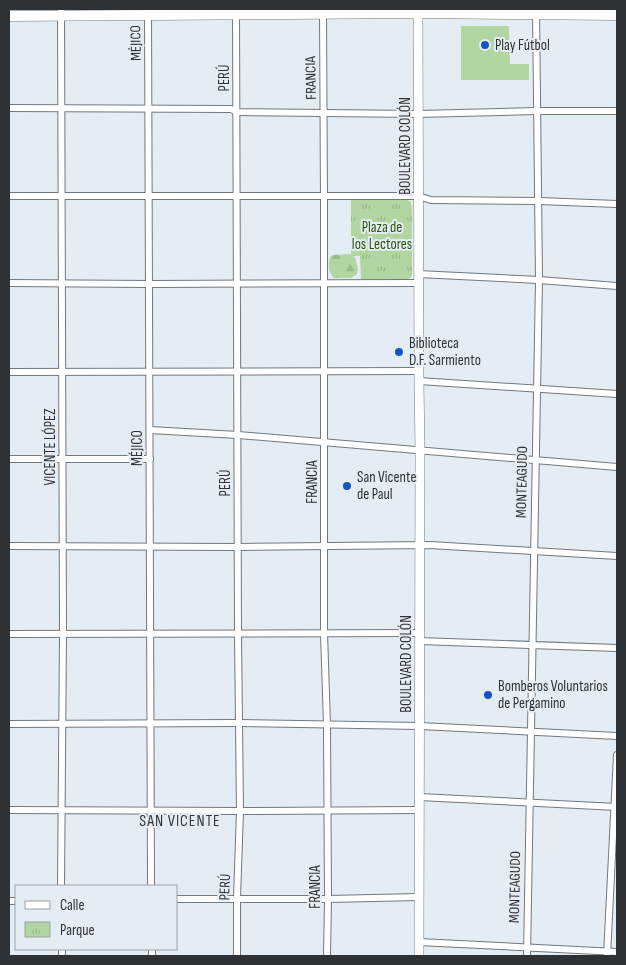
<svg xmlns="http://www.w3.org/2000/svg" width="626" height="965" viewBox="0 0 626 965" font-family="'Sofia Sans Condensed',sans-serif">
<style>
.grass{fill:#b1d6a1}
.forest{fill:url(#forest-firs)}
.park{fill:url(#park-tufts)}
.lines{fill:none;stroke-linecap:round;stroke-linejoin:round}
.street-casing{stroke:#71787e;stroke-width:8}
.secondary-casing{stroke:#71787e;stroke-width:10}
.primary-casing{stroke:#71787e;stroke-width:11}
.street{stroke:#fff;stroke-width:6}
.secondary{stroke:#fff;stroke-width:9}
.primary{stroke:#fff;stroke-width:10}
.poi-dot{fill:#1754c0;stroke:#e5edf4;stroke-width:2}
.labels{text-anchor:middle;dominant-baseline:central;stroke-width:4;stroke-linejoin:round;paint-order:stroke}
.street-label{font-size:15px;fill:#2f3234;stroke:#e5edf4}
.poi-label{font-size:15px;fill:#2f3234;stroke:#e5edf4;text-anchor:start}
.park-label{font-size:15px;fill:#28540c;stroke:#e5edf4}
.neighbourhood-label{font-size:16px;letter-spacing:1px;fill:#30363c;stroke:#e5edf4}
</style>
<defs>
<pattern id="forest-firs" width="22" height="20" patternUnits="userSpaceOnUse" patternTransform="scale(1.25)"><rect width="22" height="20" fill="#b1d6a1"/><path d="M5 1l3.5 6h-7zM16 11l3.5 6h-7z" fill="#99b88b"/></pattern>
<pattern id="park-tufts" width="24" height="20" patternUnits="userSpaceOnUse" patternTransform="scale(1.25)"><rect width="24" height="20" fill="#b1d6a1"/><path d="M3 7l-1-3M5 7V3M7 7l1-3M15 17l-1-3M17 17v-4M19 17l1-3" fill="none" stroke="#99b88b"/></pattern>
</defs>
<rect width="100%" height="100%" fill="#e5edf4"/>
<!-- grass -->
<path class="grass" d="M461,26H509L510,64H529V80H461Z"/>
<!-- forest -->
<path class="forest" d="M349,254L355,257L358,269L357,274L351,278H334C328,272 328,265 330,257L332,255Z"/>
<!-- park -->
<path class="park" d="M351,199H405L410,201L412,206V275L410,278L405,280H361L360,256H351Z"/>
<g class="lines">
<defs>
<g id="street">
<path d="M61,9L63,634L61,886"/>
<path d="M148,9L151,886"/>
<path d="M236,9L238,634L240,811L237,898V956"/>
<path d="M323,10L324,202V633L327,724L328,899L327,956"/>
<path d="M9,108L231,109L237,112L418,114L537,111H617"/>
<path d="M9,196H418L431,200L539,201L617,204"/>
<path d="M418,274L539,280L617,286"/>
<path d="M9,283L150,284L418,283"/>
<path d="M9,372L419,371"/>
<path d="M419,381L617,394"/>
<path d="M150,430L238,435L617,467"/>
<path d="M9,459H150"/>
<path d="M9,546L238,547L430,545L617,556"/>
<path d="M9,634L420,633"/>
<path d="M420,641L617,648"/>
<path d="M9,724L239,723L420,726L617,736"/>
<path d="M419,797L617,807"/>
<path d="M9,810L240,811L419,810"/>
<path d="M176,899H328L419,897"/>
<path d="M9,901H16"/>
<path d="M419,942L617,952"/>
<path d="M62,949V956"/>
<path d="M152,949V956"/>
<path d="M527,956L539,280L536,9"/>
<path d="M607,956L617,755"/>
</g>
<path id="secondary" d="M418,9L419,381L420,451L419,956"/>
<path id="primary" d="M9,16L418,13L617,15"/>
</defs>
<!-- street casing -->
<use href="#street" class="street-casing"/>
<!-- secondary casing -->
<use href="#secondary" class="secondary-casing"/>
<!-- primary casing -->
<use href="#primary" class="primary-casing"/>
<!-- street -->
<use href="#street" class="street"/>
<!-- secondary -->
<use href="#secondary" class="secondary"/>
<!-- primary -->
<use href="#primary" class="primary"/>
</g>
<!-- markers -->
<g class="poi-dot">
<circle cx="485" cy="45" r="5"/>
<circle cx="399" cy="352" r="5"/>
<circle cx="347" cy="486" r="5"/>
<circle cx="488" cy="695" r="5"/>
</g>
<g class="labels">
<!-- street labels -->
<g class="street-label">
<text transform="translate(136 43) rotate(-91)">MÉJICO</text>
<text transform="translate(224 78) rotate(-90)">PERÚ</text>
<text transform="translate(311 78) rotate(-91)">FRANCIA</text>
<text transform="translate(405 146) rotate(-90)">BOULEVARD COLÓN</text>
<text transform="translate(50 447) rotate(-90)">VICENTE LÓPEZ</text>
<text transform="translate(137 448) rotate(-90)">MÉJICO</text>
<text transform="translate(312 482) rotate(-90)">FRANCIA</text>
<text transform="translate(522 482) rotate(-89)">MONTEAGUDO</text>
<text transform="translate(225 483) rotate(-90)">PERÚ</text>
<text transform="translate(406 664) rotate(-90)">BOULEVARD COLÓN</text>
<text transform="translate(225 887) rotate(-88)">PERÚ</text>
<text transform="translate(315 887) rotate(-90)">FRANCIA</text>
<text transform="translate(515 887) rotate(-89)">MONTEAGUDO</text>
</g>
<!-- poi labels -->
<g class="poi-label">
<text x="495" y="45">Play Fútbol</text>
<text x="409" y="343">Biblioteca<tspan x="409" dy="17">D.F. Sarmiento</tspan></text>
<text x="357" y="477">San Vicente<tspan x="357" dy="17">de Paul</tspan></text>
<text x="498" y="686">Bomberos Voluntarios<tspan x="498" dy="17">de Pergamino</tspan></text>
</g>
<!-- park labels -->
<g class="park-label">
<text x="382" y="227">Plaza de<tspan x="382" dy="17">los Lectores</tspan></text>
</g>
<!-- neighbourhood labels -->
<g class="neighbourhood-label">
<text x="180" y="821">SAN VICENTE</text>
</g>
</g>
<!-- border -->
<rect width="626" height="965" fill="none" stroke="#2f3234" stroke-width="20"/>
<!-- legend -->
<rect x="15" y="885" width="162" height="65" fill="#e5edf4" stroke="#9ca2a7"/>
<rect x="25" y="901" width="25" height="8" fill="#ffffff" stroke="#9ca2a7"/>
<text x="60" y="910" font-size="15" fill="#2f3234">Calle</text>
<rect x="25" y="922" width="25" height="15" fill="url(#park-tufts)" stroke="#9ca2a7"/>
<text x="60" y="935" font-size="15" fill="#2f3234">Parque</text>
</svg>
